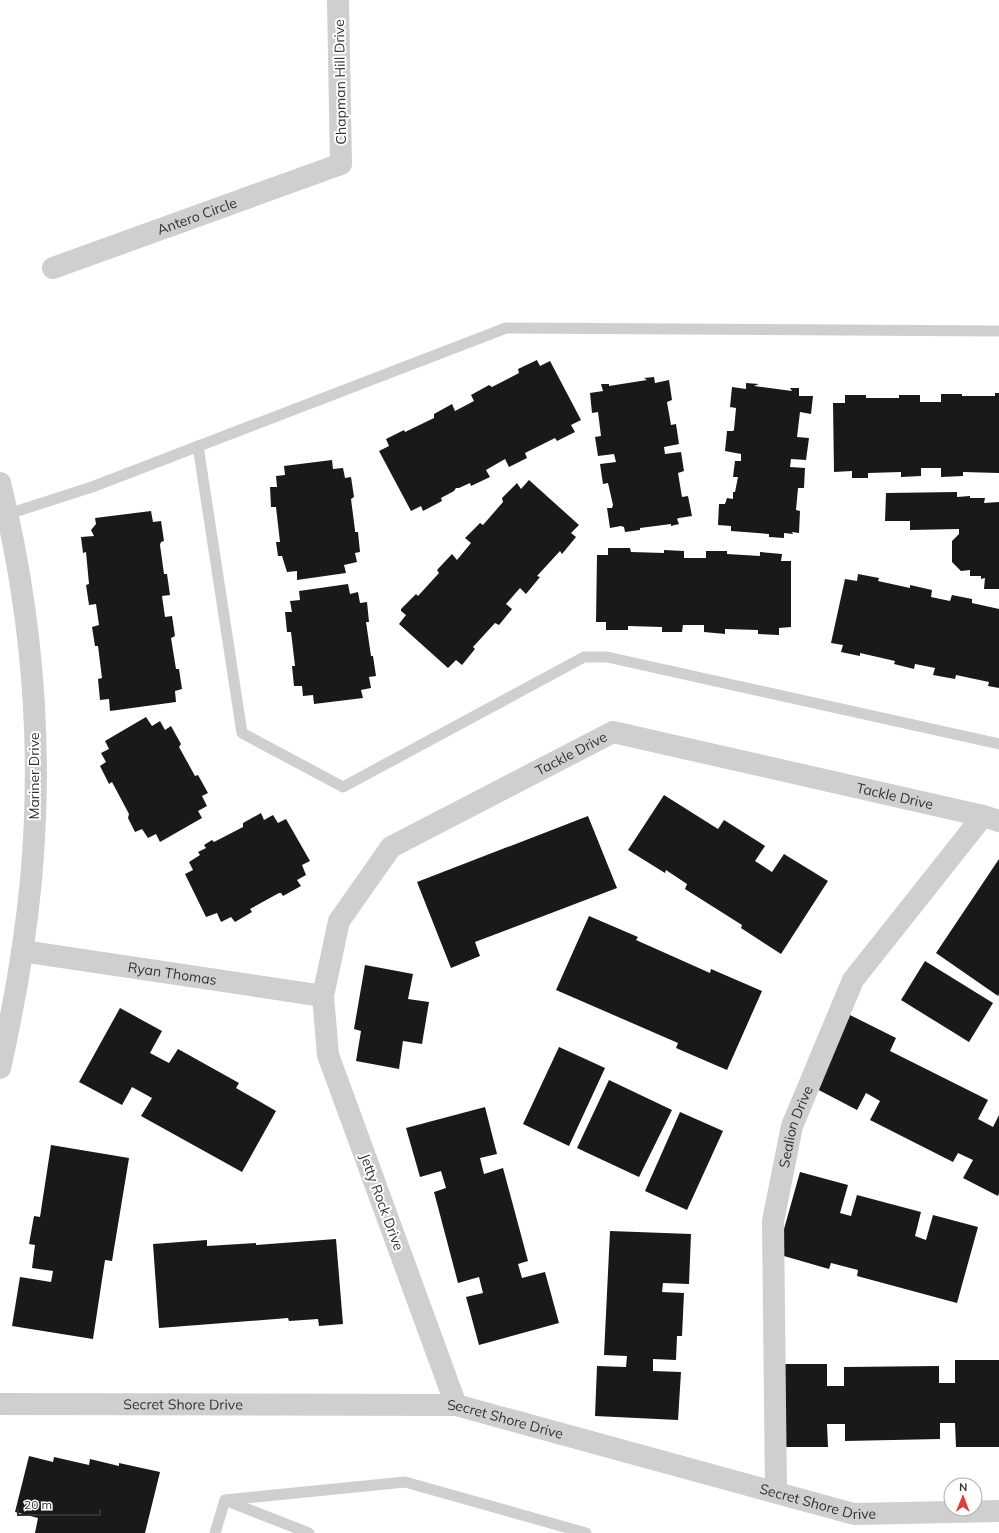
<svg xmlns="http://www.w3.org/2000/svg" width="999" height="1533" viewBox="0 0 999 1533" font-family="Mulish,sans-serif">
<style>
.building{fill:#191919}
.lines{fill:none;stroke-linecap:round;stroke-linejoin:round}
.service{stroke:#cfcfcf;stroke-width:11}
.minor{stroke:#cfcfcf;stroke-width:22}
.tertiary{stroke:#cfcfcf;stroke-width:22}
.labels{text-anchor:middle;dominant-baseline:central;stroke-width:4;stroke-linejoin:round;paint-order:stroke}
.street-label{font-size:14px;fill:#323232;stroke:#fff}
</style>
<rect width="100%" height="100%" fill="#fff"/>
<!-- building -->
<g class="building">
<path d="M537,360L540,366L550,361L581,420L571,425L575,432L557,441L555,438L525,453L527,458L509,467L505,459L486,470L490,477L471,486L470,483L459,488H456L454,491L441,498L442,501L423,511L421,506L411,511L379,451L389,446L386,439L404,430L405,432L434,418V414L452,404L455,411L474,401L471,395L489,385L492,387L519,373L518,369Z"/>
<path d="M654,377L655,383L669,380L672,400L667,402L671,425L676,424L679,444L664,447L665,454L681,452L684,471L678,473L682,497L688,496L692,516L679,518L677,519L679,524L671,526V524L640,528V530L625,532L624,527L621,526L610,528L607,508H612L613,505L608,483L603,484L600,464L616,462L614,454L598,456L595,437L601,436L598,412L592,413L590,393L603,391L601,384H609V386L647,380L644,378Z"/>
<path d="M746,383L759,384L754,386L792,391L790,388H799V396H813L811,414L800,412L797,437L809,438L806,460L791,459L790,467L805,468L804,488H798L796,510L800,511L799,533L792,532L793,534L784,533V538L769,537V534L731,531V526L718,525L719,504H725L727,498L733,499V492H735L738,477H733L735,461H741V454L725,451L727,431H733L734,430L736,408L730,407L732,387L746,389Z"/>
<path d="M995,393H999V473L963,472V476L941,477V468H921V476L901,477V472L868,473V478H852V471L834,472L833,403H845V395H866V398H899V395H920V402H941V394H962V396H995Z"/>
<path d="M332,460L333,469L343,468L345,478L351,477L354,497L351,499L355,530V532H358L360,552L355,553L357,562L344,565L346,573L297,580V571L287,572L282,556H278L276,542H280L276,507H271L270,487H277L276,476L285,475L284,466Z"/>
<path d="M529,480L579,525L571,533L576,537L562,554L560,551L537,576L540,577L526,594L520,588L506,604L512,609L499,625L495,623L473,647L475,649L462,665L456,660L448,668L399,624L406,615L401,611V609L416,594L418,596L439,573L437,570L452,554L457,560L471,543L465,538L480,523L483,525L503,502L502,498L517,483L521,489Z"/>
<path d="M957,492V497L970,496V498H985L984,503L999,502V589H984L985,578L981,579V576H970V570L961,571L952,562V541L959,534V529L910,530V521H885L886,493Z"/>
<path d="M151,511L153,522L161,521L164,541L161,542L160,545L164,574H167L170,595L162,596L165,617L172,616L175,636L171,638L176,669H179L182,689L175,691L176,702L110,711L109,699L100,700L98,679L102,678L98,646H95L92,627L99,625L96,604L89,605L86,585L89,584L86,552L83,553L81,537L94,536L91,530L96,524L95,518Z"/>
<path d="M608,548H630L631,552L664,553V550L684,551V558H706V551H727V554L760,556V552L782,554L781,561H791V627L779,628V635L758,634V630L725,629V634L704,632V625H683L682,632H662V627L628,626V630H606V622H596L597,555H608Z"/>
<path d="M858,574L879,578L878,581L910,588V585L932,590L931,597L950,601L952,595L972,599V603L999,609V688L988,686L989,682L956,675L955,679L933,675L935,668L915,664L914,669L894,664L895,661L860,653V656L841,652L843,645L831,643L845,579L857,581Z"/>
<path d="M348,584L350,594L358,592L360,603L367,602L369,622H366L371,656H373L376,676L369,677L371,688L361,690L363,698L314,704L313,695L303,696L302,686H294L292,666H295L291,632H287L285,612H292L290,601L300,600L299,591Z"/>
<path d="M146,717L152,726L160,721L165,730L171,726L181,744L179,747L195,776L198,775L208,793L202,796L207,806L198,811L202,818L160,842L156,834L148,838L142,829L135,832L128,818L129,814L112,782L109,784L100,766L106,762L101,753L109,749L105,741Z"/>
<path d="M664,795L718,829L724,820L765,846L755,861L772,872L784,854L828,881L781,954L741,928L742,925L685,889L687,884L666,870L665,873L628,850Z"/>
<path d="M261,813L264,820L273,815L278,823L286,819L310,861L302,865L306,875L297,880L301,886L283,896L281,893H279L250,909L252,912L235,922L231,917L221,922L217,913L206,917L185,874L193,870L189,862L200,855L198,852L206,848L204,845L212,840L214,842L243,827V823Z"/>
<path d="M588,816L617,888L475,942L480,956L451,968L417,882Z"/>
<path d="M999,859V994L998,996L936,953Z"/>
<path d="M589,916L638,937L636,940L710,973L711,969L762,991L727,1070L676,1048L678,1043L556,990Z"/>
<path d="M925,961L993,1003L969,1042L901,1000Z"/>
<path d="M365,965L413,974L408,999L429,1002L422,1044L403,1041L399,1069L356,1061L361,1031L354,1029Z"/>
<path d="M120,1008L162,1031L150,1053L169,1063L178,1049L239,1083L236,1088L276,1111L242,1172L141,1116L152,1098L132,1087L122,1105L79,1082Z"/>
<path d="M850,1015L896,1038L890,1051L988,1100L978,1119L993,1127L999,1115V1193L998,1196L963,1178L973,1160L958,1153L953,1162L870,1120L880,1101L866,1093L857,1110L813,1087Z"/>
<path d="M559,1047L605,1068L569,1146L523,1124Z"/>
<path d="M609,1080L672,1110L639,1177L577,1148Z"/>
<path d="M485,1107L497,1154L480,1158L484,1174L503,1168L528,1261L518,1264L522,1278L545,1272L559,1323L479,1345L466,1297L483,1293L479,1277L458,1283L434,1192L446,1188L441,1171L420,1177L406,1128Z"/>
<path d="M680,1112L723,1131L687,1210L645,1191Z"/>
<path d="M51,1145L129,1158L112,1261L105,1260L93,1339L12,1326L20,1277L51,1282L53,1271L32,1268L35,1245L29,1244L34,1216L40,1217Z"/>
<path d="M800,1172L848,1185L840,1213L851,1216L857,1195L921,1212L915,1236L926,1240L933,1215L978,1227L957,1303L857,1276L858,1270L831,1263L829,1269L777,1254Z"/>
<path d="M610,1231L691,1234L689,1284L663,1283L662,1292L684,1293L682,1336H677L676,1360L653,1359V1371L681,1372L678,1420L595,1416L597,1366L626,1367L627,1356L604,1355Z"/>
<path d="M336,1239L343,1324L319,1326L318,1319L289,1321L288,1318L159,1328L153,1244L207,1240V1246L256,1243V1245Z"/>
<path d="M955,1360H999V1447H956L955,1423H940V1439L845,1441V1424H827L828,1447H777V1364H827V1386H844V1367L939,1366V1383H955Z"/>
<path d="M29,1456L53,1462L54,1457L89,1465L90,1459L119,1466V1463L160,1472L145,1533H35L38,1518L15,1512Z"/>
</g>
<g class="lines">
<!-- service -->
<g class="service">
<path d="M198,446L242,733L343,787L584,657H607L999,744"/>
<path d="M8,514L92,487L506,328L999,331"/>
<path d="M227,1501L309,1533"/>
<path d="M215,1533L225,1500L405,1482L586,1533"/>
</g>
<!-- minor -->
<g class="minor">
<path id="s1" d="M53,268L341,164L338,0"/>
<path id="s2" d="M22,951L323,996"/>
<path id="s3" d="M0,1404L456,1405L854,1514L999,1511"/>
<path id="s4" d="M456,1405L328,1055L323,996L339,921L391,847L613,732L983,816L999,821"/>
<path id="s5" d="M776,1492L773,1221L792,1126L853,980L983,816"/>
</g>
<!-- tertiary -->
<path class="tertiary" d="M0,483C32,612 43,748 31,880C25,944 14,1006 0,1068"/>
</g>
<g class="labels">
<!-- street labels -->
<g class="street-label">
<text transform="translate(340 82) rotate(-91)">Chapman Hill Drive</text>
<text stroke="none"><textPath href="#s1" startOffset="153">Antero Circle</textPath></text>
<text stroke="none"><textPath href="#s4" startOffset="802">Tackle Drive</textPath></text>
<text transform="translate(34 776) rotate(-90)">Mariner Drive</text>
<text stroke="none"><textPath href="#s4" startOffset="1138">Tackle Drive</textPath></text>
<text stroke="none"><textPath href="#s2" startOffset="152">Ryan Thomas</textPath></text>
<text stroke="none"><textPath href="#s5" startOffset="368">Sealion Drive</textPath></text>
<text transform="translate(382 1202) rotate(70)">Jetty Rock Drive</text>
<text stroke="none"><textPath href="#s3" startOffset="183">Secret Shore Drive</textPath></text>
<text stroke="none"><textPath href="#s3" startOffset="507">Secret Shore Drive</textPath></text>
<text stroke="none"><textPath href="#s3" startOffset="831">Secret Shore Drive</textPath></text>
</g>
</g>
<!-- north arrow -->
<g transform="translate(963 1497) rotate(1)"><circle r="19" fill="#ffffff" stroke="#adadad"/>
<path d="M0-3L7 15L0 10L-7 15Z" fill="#dd3f3f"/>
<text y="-6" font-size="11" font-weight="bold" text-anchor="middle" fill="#323232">N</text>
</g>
<!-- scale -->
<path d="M18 1509v6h82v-6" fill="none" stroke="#323232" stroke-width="2"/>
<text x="24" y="1509" font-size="12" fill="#323232" stroke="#ffffff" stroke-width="3" paint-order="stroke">20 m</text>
</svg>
